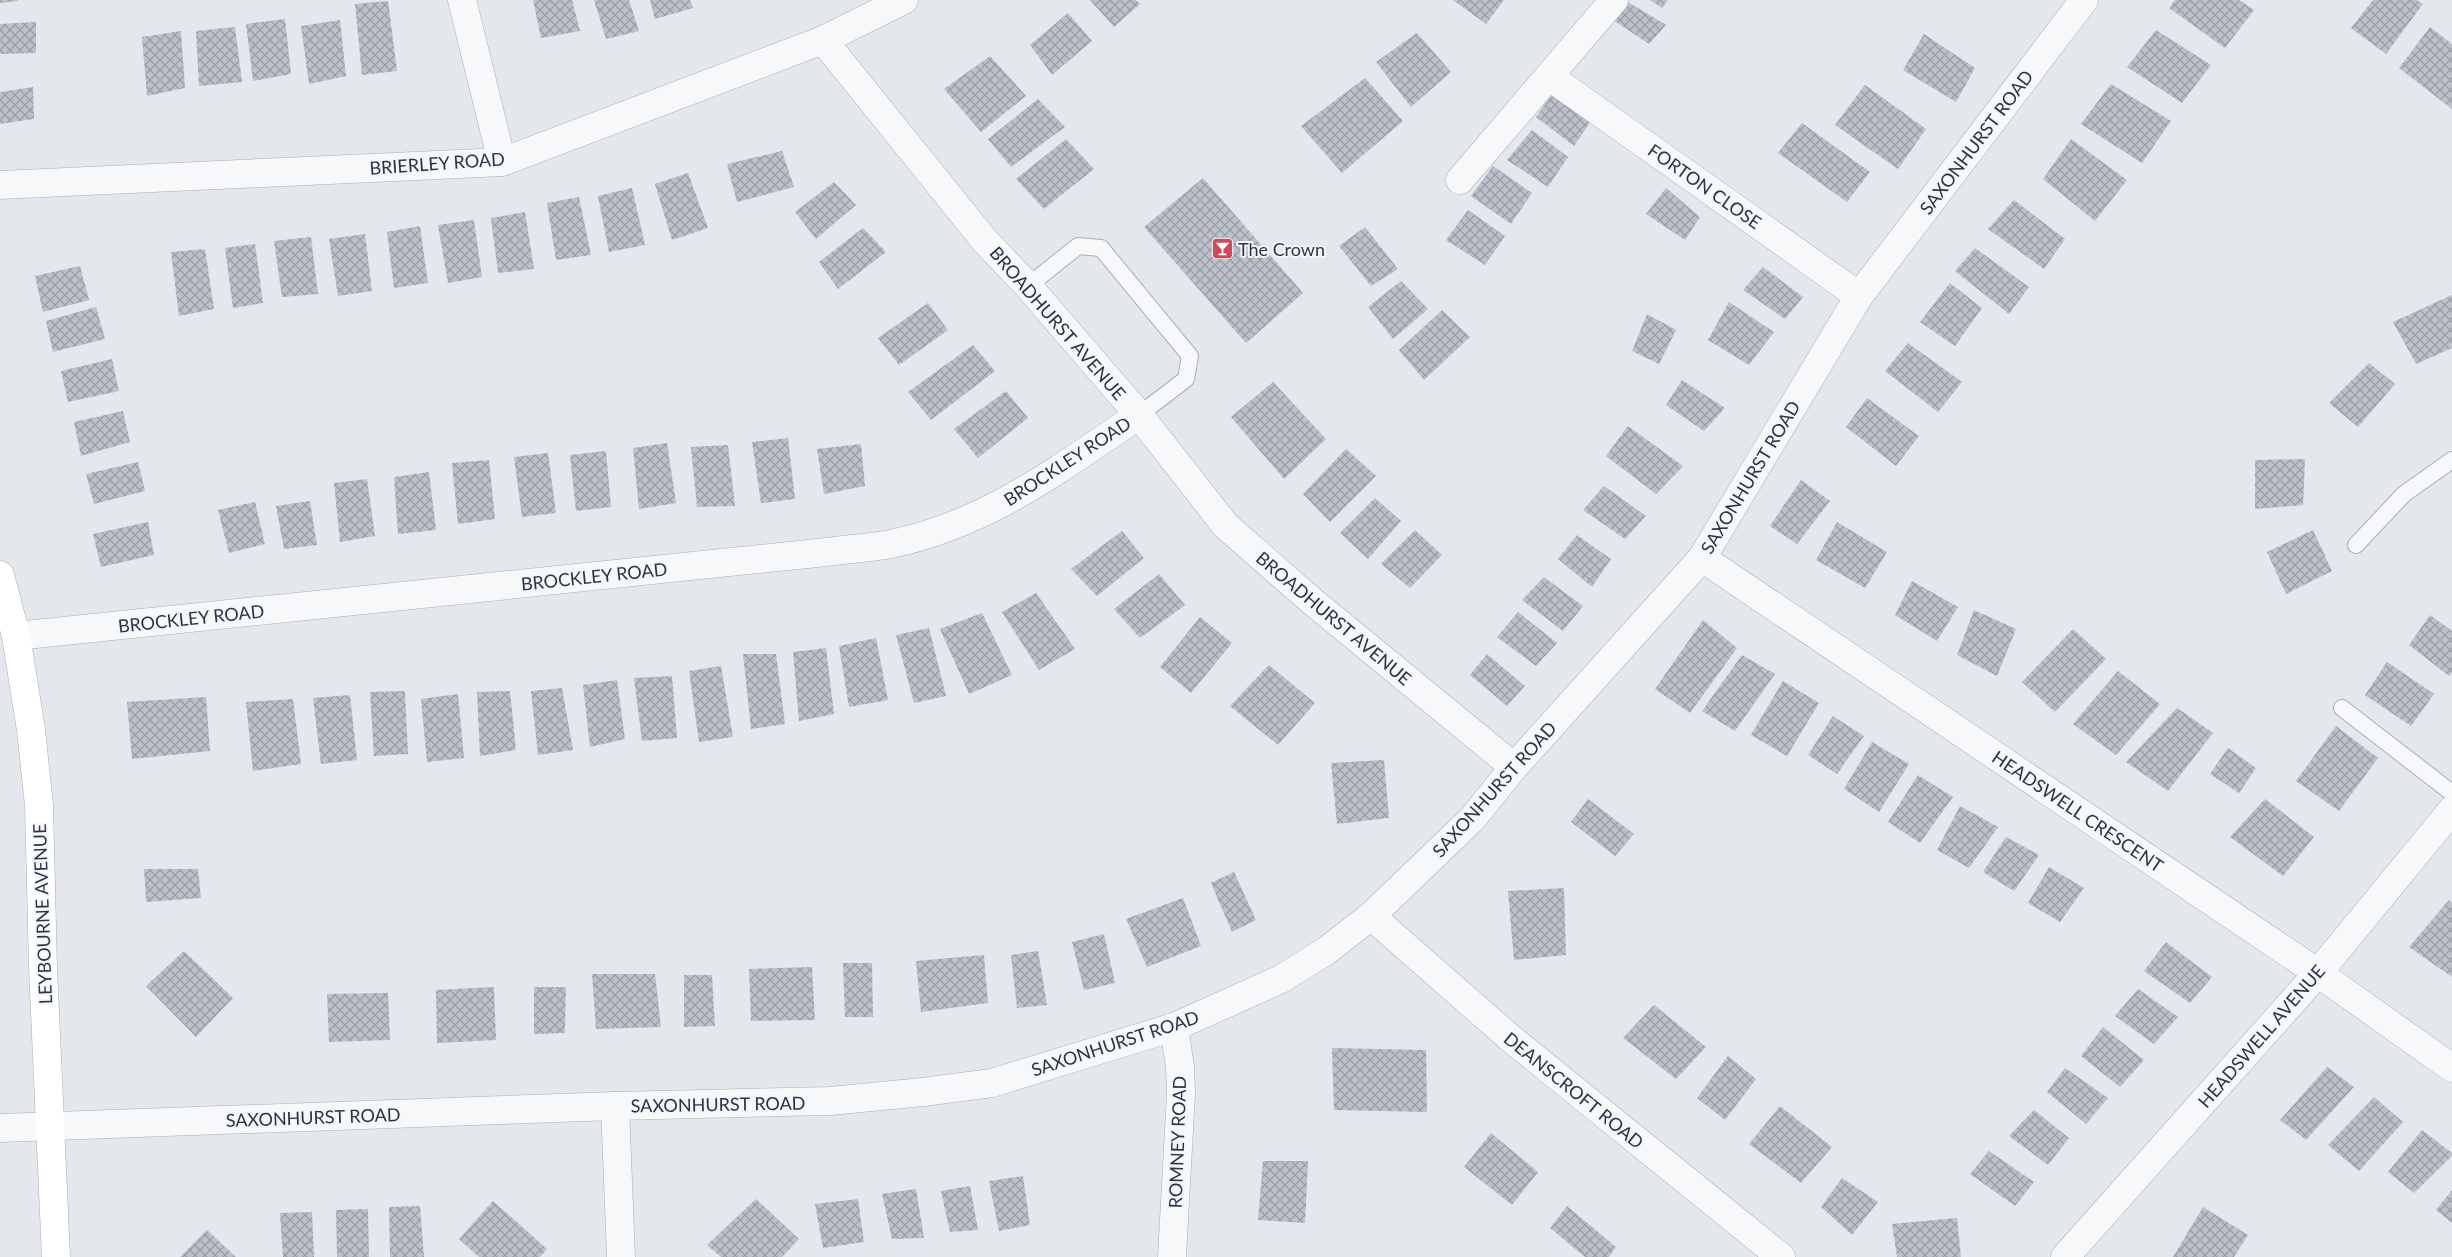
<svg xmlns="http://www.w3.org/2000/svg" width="2452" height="1257" viewBox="0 0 2452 1257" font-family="Lato,sans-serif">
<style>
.building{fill:url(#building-cross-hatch)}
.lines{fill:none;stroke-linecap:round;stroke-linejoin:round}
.lane-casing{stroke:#a9aeb7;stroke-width:18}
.street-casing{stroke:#a9aeb7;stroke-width:29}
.secondary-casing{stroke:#a9aeb7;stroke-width:29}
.lane{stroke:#f7f8fa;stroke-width:16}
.street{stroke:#f7f8fa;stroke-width:28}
.secondary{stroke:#fff;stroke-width:28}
.labels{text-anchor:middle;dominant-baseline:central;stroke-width:4;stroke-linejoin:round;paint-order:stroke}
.street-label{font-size:18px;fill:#2b3445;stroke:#f4f6f9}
.poi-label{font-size:18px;fill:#2b3445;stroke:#f4f6f9;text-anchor:start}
</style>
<defs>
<pattern id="building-cross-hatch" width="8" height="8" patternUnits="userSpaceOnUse" patternTransform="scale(1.25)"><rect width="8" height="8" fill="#bbc0ca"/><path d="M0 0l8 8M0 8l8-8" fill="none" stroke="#989da6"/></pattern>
</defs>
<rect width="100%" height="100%" fill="#e4e7ec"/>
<!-- building -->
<g class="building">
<path d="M0,0H18V1L0,3Z"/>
<path d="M533,0H572L580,31L541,38Z"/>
<path d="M594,0H629L639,31L606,39Z"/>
<path d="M650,0H690L693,8L655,19Z"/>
<path d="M1090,0H1136L1140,4L1114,27Z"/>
<path d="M1453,0H1504L1486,24Z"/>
<path d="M1650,0H1668L1662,8Z"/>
<path d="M2175,0H2239L2254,10L2225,48L2169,8Z"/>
<path d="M2373,0H2417L2423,4L2386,54L2351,28Z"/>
<path d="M388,1L397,71L362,75L355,4Z"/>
<path d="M1628,2L1666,25L1649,44L1613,20Z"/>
<path d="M1068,13L1092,41L1052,75L1030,45Z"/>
<path d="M285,19L291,74L253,81L246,24Z"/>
<path d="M340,20L346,76L309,84L301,26Z"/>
<path d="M36,22V53L0,54V24Z"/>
<path d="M235,27L242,82L199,86L196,31Z"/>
<path d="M2430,27L2452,44V109L2399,68Z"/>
<path d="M2156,30L2211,65L2182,103L2127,67Z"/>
<path d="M181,31L185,88L147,96L142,37Z"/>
<path d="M1417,33L1451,72L1411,107L1376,62Z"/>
<path d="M1924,34L1975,68L1956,102L1903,70Z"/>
<path d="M990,56L1026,96L981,132L944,89Z"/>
<path d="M1365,78L1403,121L1342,173L1301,126Z"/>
<path d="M2111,84L2171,121L2142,163L2081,124Z"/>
<path d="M1865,85L1926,129L1898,169L1835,125Z"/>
<path d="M33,87L34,119L0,124V92Z"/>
<path d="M1555,90L1593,118L1574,146L1536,117Z"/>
<path d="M1038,99L1065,127L1011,167L988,139Z"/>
<path d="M1802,123L1870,172L1847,202L1778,153Z"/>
<path d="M1532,130L1568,157L1548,187L1507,160Z"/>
<path d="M1066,139L1094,169L1044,209L1016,179Z"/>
<path d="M2071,139L2127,180L2095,221L2043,179Z"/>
<path d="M782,151L794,187L737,202L727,164Z"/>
<path d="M1493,166L1532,193L1511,224L1471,196Z"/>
<path d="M688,173L708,228L672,240L655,184Z"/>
<path d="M1203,178L1303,293L1246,343L1144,227Z"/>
<path d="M834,182L856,205L816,239L795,212Z"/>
<path d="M632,188L645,245L609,252L598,196Z"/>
<path d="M1666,188L1700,217L1685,240L1646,214Z"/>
<path d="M579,197L591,255L556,260L547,203Z"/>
<path d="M2014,200L2065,239L2044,269L1988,229Z"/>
<path d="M1468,210L1505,236L1485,265L1446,240Z"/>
<path d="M525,212L534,269L498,273L491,218Z"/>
<path d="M474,220L482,277L448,283L438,225Z"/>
<path d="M420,226L428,283L394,288L387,232Z"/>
<path d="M1365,227L1398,269L1371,286L1339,246Z"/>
<path d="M863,228L886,252L838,289L819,262Z"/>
<path d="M365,234L372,291L338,296L329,239Z"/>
<path d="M311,237L318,294L282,297L274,241Z"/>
<path d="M255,244L263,303L233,308L225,248Z"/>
<path d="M1975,248L2029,287L2009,314L1955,271Z"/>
<path d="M205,249L214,309L179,316L171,252Z"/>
<path d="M80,266L89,300L43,312L35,276Z"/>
<path d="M1763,267L1803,297L1785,319L1743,290Z"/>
<path d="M1401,281L1428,309L1393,339L1368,307Z"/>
<path d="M1950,283L1982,308L1955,346L1920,322Z"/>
<path d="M2452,295V348L2416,364L2393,322Z"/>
<path d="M1729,302L1774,332L1749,365L1708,340Z"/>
<path d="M928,303L948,330L899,365L878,338Z"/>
<path d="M96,307L105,339L53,352L46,321Z"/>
<path d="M1442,310L1470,337L1424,380L1399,350Z"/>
<path d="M1647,314L1676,330L1659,364L1632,351Z"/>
<path d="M1908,343L1962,382L1938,412L1885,371Z"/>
<path d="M973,345L995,371L931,420L908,392Z"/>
<path d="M112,359L119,391L68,402L61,371Z"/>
<path d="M2369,363L2395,384L2358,427L2329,403Z"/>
<path d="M1682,380L1725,408L1704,431L1666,405Z"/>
<path d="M1273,382L1326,439L1284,479L1231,417Z"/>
<path d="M1006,391L1028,418L978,458L954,429Z"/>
<path d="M1867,398L1919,436L1896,466L1846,427Z"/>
<path d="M123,411L130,442L81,456L74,422Z"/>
<path d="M1628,426L1683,466L1656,494L1606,456Z"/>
<path d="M788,438L795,499L761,503L752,442Z"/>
<path d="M667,443L676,503L639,509L633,448Z"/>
<path d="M861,444L865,486L824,494L817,449Z"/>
<path d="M728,445L735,506L697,507L691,447Z"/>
<path d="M1346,449L1376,476L1330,522L1303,494Z"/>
<path d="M606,451L611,507L576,511L570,455Z"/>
<path d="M548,453L556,513L522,517L514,457Z"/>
<path d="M2305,459L2303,505L2255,509V460Z"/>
<path d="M489,460L495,519L458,524L452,463Z"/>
<path d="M138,462L145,491L94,504L86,474Z"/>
<path d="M429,472L436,530L398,534L394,477Z"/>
<path d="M367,479L375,536L340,542L334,483Z"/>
<path d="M1801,480L1830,501L1797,544L1770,526Z"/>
<path d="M1604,486L1646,516L1625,539L1583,510Z"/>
<path d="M1375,498L1401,521L1368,559L1340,533Z"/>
<path d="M310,501L317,545L284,549L276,506Z"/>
<path d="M255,502L265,544L229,553L218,510Z"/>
<path d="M148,522L154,555L101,567L93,534Z"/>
<path d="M1837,522L1887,552L1865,588L1816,560Z"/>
<path d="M1415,530L1442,555L1410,588L1381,564Z"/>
<path d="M2313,530L2332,571L2286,594L2267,552Z"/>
<path d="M1122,531L1144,558L1097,596L1071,569Z"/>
<path d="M1577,535L1611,559L1592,587L1558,559Z"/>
<path d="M1159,574L1185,605L1140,638L1114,609Z"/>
<path d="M1544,577L1583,606L1563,631L1522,600Z"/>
<path d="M1912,581L1958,607L1937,641L1895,615Z"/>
<path d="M1036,593L1075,649L1039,670L1002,612Z"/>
<path d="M1974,610L2016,629L1997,676L1957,655Z"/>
<path d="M1518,612L1557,643L1536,666L1497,637Z"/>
<path d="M982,613L1012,675L969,694L940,629Z"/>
<path d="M2430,615L2452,631V672L2449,676L2409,645Z"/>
<path d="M1200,617L1232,643L1191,693L1160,667Z"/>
<path d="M1703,620L1737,648L1690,713L1655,689Z"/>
<path d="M929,628L946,696L914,703L896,635Z"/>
<path d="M2073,629L2106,659L2055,712L2022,682Z"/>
<path d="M876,638L888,700L849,707L839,646Z"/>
<path d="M826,648L834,714L799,721L793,652Z"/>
<path d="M743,654H776L785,724L751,729Z"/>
<path d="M1487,654L1525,686L1507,706L1470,675Z"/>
<path d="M1742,655L1775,674L1735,731L1702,711Z"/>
<path d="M2387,662L2434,694L2411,726L2365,695Z"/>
<path d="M1269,665L1315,703L1278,745L1230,706Z"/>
<path d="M721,666L733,737L699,742L689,671Z"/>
<path d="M2118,671L2160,704L2116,755L2073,724Z"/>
<path d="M672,676L677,738L642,741L634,678Z"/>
<path d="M617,680L625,739L590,747L583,685Z"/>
<path d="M1783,681L1819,703L1787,756L1751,735Z"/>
<path d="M562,688L573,750L538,755L531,691Z"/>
<path d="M405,691L408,754L374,756L370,692Z"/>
<path d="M510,691L516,750L480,756L477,692Z"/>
<path d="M458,694L464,758L427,762L421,699Z"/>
<path d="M350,695L357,760L321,764L313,698Z"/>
<path d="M206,697L210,751L132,759L127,702Z"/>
<path d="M293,699L301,764L253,771L246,702Z"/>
<path d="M2177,708L2213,733L2168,791L2126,762Z"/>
<path d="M1833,716L1864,736L1837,774L1808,755Z"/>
<path d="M2336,726L2378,758L2339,811L2296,781Z"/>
<path d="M1872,742L1909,764L1879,812L1844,789Z"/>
<path d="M2228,748L2256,768L2239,793L2210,774Z"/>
<path d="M1384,760L1389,818L1337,824L1331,763Z"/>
<path d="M1918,775L1953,797L1920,843L1888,822Z"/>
<path d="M1588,799L1634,834L1615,856L1571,822Z"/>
<path d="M2265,799L2314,837L2283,876L2230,837Z"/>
<path d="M1960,806L1998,827L1969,868L1937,850Z"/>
<path d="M2006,837L2039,855L2014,891L1983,872Z"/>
<path d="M2049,867L2084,888L2060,922L2028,903Z"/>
<path d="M144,869H198L201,898L146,902Z"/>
<path d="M1234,872L1256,920L1232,932L1211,883Z"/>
<path d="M1564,888L1566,955L1514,960L1508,891Z"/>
<path d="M1183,898L1201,946L1147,967L1126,919Z"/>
<path d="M2449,900L2452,903V977L2409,947Z"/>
<path d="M1104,934L1115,983L1084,990L1072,942Z"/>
<path d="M2166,942L2212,977L2190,1003L2144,971Z"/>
<path d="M184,951L233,998L196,1037L146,986Z"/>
<path d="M1038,951L1047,1005L1017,1008L1011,955Z"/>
<path d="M984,955L988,1003L921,1012L916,961Z"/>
<path d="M843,963H872L873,1017H845Z"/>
<path d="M812,967L815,1020L751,1021L749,969Z"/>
<path d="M592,974H655L661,1027L596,1029Z"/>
<path d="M684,975H712L715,1026L684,1027Z"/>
<path d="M494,987L496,1040L437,1043L436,990Z"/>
<path d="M534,987H566L565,1033L534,1034Z"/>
<path d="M2138,989L2178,1017L2154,1044L2115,1016Z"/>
<path d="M388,993L390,1040L329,1042L327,994Z"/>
<path d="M1654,1005L1706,1047L1676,1079L1623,1038Z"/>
<path d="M2103,1027L2144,1060L2120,1087L2081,1056Z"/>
<path d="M1332,1048L1426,1050L1427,1112L1334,1110Z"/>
<path d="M1728,1056L1756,1079L1725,1120L1697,1098Z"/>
<path d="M2327,1067L2354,1087L2306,1140L2280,1120Z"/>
<path d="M2065,1068L2108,1098L2086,1124L2047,1092Z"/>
<path d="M2374,1097L2403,1122L2359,1171L2328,1145Z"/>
<path d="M1780,1106L1832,1147L1801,1183L1749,1144Z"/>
<path d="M2034,1110L2069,1138L2048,1165L2009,1136Z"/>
<path d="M2422,1130L2452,1153V1156L2414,1193L2388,1172Z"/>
<path d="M1491,1133L1538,1172L1512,1205L1464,1167Z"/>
<path d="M1989,1151L2034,1182L2015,1206L1970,1174Z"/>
<path d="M1263,1161H1308L1305,1223L1258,1220Z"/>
<path d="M1023,1176L1030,1225L999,1231L989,1181Z"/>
<path d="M1842,1178L1878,1202L1852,1235L1821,1207Z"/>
<path d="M970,1186L978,1230L950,1232L941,1191Z"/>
<path d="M916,1189L924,1238L892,1239L882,1194Z"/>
<path d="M2452,1190V1223L2436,1210Z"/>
<path d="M756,1199L799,1239L782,1257H721L707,1245Z"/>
<path d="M858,1199L864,1242L823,1248L815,1204Z"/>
<path d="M493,1201L547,1249L540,1257H479L459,1239Z"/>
<path d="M420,1206L424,1257H390L389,1207Z"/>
<path d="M1567,1206L1616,1247L1609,1257H1585L1550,1228Z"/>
<path d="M2203,1207L2248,1235L2234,1257H2173Z"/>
<path d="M368,1209L369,1257H337L336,1210Z"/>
<path d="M312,1212L314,1257H283L280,1213Z"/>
<path d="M1957,1218L1961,1257H1897L1892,1224Z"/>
<path d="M207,1230L236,1257H180Z"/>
</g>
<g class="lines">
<defs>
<g id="lane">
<path d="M1028,286L1078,246L1101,248L1190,356L1186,379L1139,415"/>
<path d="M2356,545L2404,494L2452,460"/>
<path d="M2342,708L2452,793"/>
</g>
<g id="street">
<path d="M462,0L502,162"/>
<path d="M823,40L985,241L1028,286L1139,415L1226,526L1313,602L1514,767"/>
<path d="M1550,77L1859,296"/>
<path d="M1460,180L1614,0"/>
<path d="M0,185L502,162L823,40L904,0"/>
<path d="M1702,558L2318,973L2452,1068"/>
<path d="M16,636L827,552C848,549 870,548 891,544C988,524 1060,468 1139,415"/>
<path d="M1371,916L1509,1037L1781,1257"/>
<path d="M615,1106L621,1257"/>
<path d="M0,1128L615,1106L830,1101L923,1092L992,1083L1174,1027L1281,979L1326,951L1371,916L1472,819L1514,767L1702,558L1859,296L2084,0"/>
<path d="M1172,1257L1181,1093L1180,1067L1174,1027"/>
<path d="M2065,1257L2318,973L2452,810"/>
</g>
<path id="secondary" d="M0,575L16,636L31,730L39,805L43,968L56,1257"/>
</defs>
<!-- lane casing -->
<use href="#lane" class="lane-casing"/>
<!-- street casing -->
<use href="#street" class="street-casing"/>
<!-- secondary casing -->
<use href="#secondary" class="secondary-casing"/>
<!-- lane -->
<use href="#lane" class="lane"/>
<!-- street -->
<use href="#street" class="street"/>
<!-- secondary -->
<use href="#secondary" class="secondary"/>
</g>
<!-- icons -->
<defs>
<symbol id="bar-square" viewBox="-11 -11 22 22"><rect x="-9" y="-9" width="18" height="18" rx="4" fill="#d1495b" stroke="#f4f6f9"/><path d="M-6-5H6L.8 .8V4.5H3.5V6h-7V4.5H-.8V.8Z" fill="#fff"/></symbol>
</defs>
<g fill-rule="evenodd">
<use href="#bar-square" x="1210" y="236" width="25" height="25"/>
</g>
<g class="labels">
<!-- street labels -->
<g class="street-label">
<text transform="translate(1976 142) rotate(-53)">SAXONHURST ROAD</text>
<text transform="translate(437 163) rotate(-4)">BRIERLEY ROAD</text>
<text transform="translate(1705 186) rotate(35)">FORTON CLOSE</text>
<text transform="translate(1058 323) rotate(49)">BROADHURST AVENUE</text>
<text transform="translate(1067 461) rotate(-33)">BROCKLEY ROAD</text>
<text transform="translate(1750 477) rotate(-59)">SAXONHURST ROAD</text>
<text transform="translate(594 576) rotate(-6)">BROCKLEY ROAD</text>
<text transform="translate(191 618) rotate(-6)">BROCKLEY ROAD</text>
<text transform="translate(1334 618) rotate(40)">BROADHURST AVENUE</text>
<text transform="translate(1494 789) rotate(-48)">SAXONHURST ROAD</text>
<text transform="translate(2078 811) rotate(34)">HEADSWELL CRESCENT</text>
<text transform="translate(42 914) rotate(-92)">LEYBOURNE AVENUE</text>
<text transform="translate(2261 1036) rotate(-49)">HEADSWELL AVENUE</text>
<text transform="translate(1115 1043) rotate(-18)">SAXONHURST ROAD</text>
<text transform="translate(1574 1090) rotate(39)">DEANSCROFT ROAD</text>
<text transform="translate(718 1104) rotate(-1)">SAXONHURST ROAD</text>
<text transform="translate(313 1117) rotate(-2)">SAXONHURST ROAD</text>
<text transform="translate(1177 1142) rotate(-88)">ROMNEY ROAD</text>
</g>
<!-- poi labels -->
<g class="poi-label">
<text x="1238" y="249">The Crown</text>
</g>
</g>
</svg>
